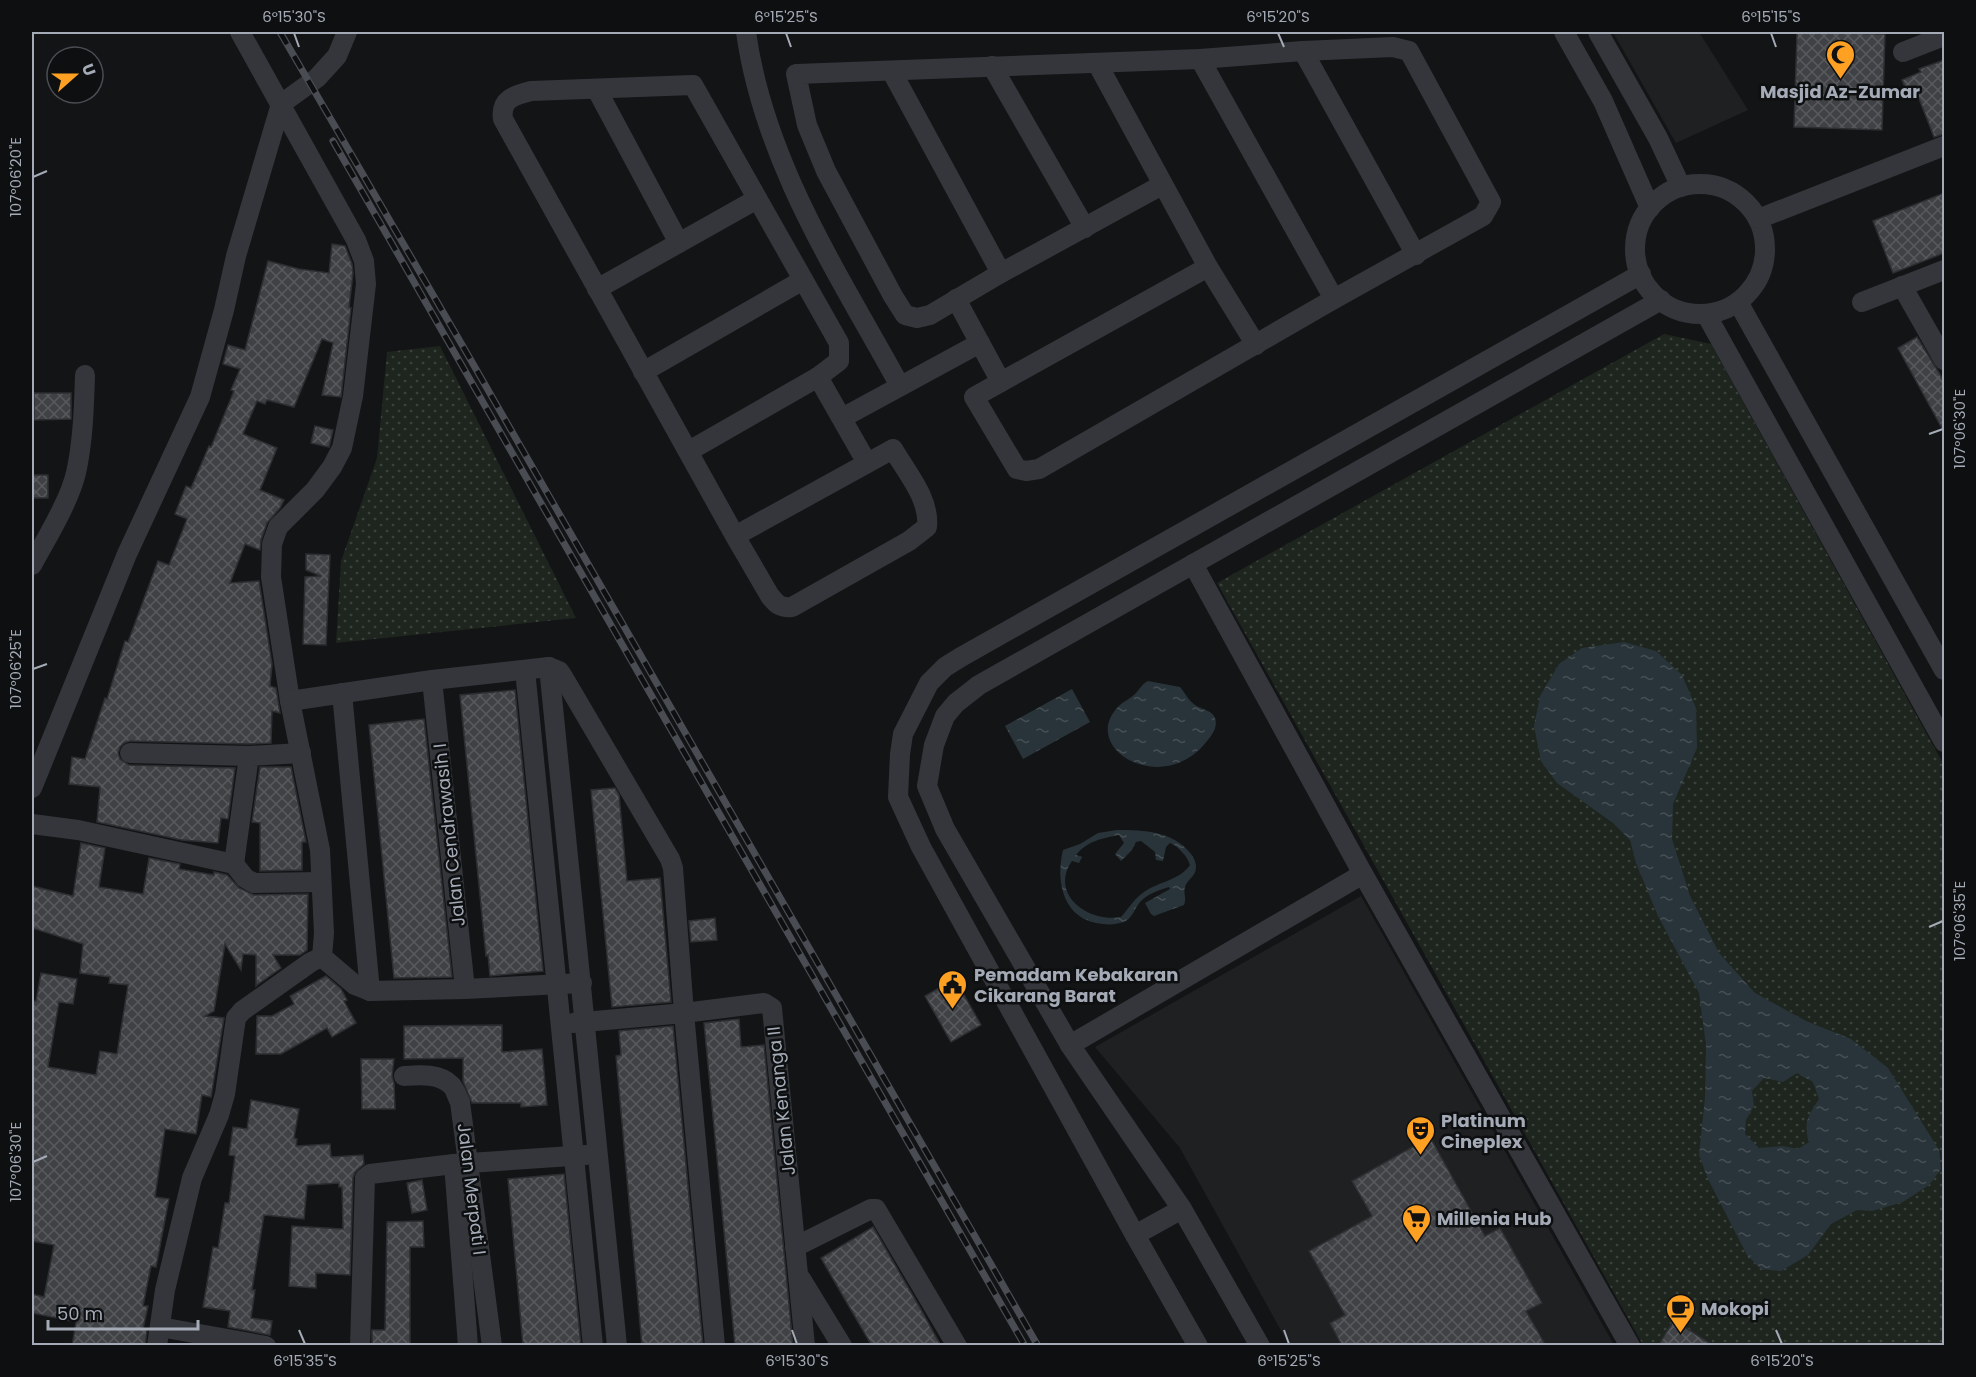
<svg xmlns="http://www.w3.org/2000/svg" width="1976" height="1377" viewBox="0 0 1976 1377" font-family="Poppins,sans-serif">
<style>
.built{fill:#1f2022}
.grass{fill:url(#grass-dots)}
.water{fill:url(#water-ripples);fill-rule:evenodd}
.building{fill:url(#building-cross-hatch);stroke:#2d2e31;stroke-width:1.5}
.lines{fill:none;stroke-linecap:round;stroke-linejoin:round}
.minor{stroke:#34363b;stroke-width:20}
.rail-casing{stroke:#494c52;stroke-width:7}
.rail{stroke:#0e0f10;stroke-width:4.5;stroke-dasharray:14;stroke-linecap:butt}
.ticks{fill:none;stroke:#a4abb7;stroke-width:2}
.labels{text-anchor:middle;dominant-baseline:central;stroke-width:5;stroke-linejoin:round;paint-order:stroke}
.poi-label{font-size:18px;font-weight:bold;fill:#a4abb7;stroke:#0e0f10;text-anchor:start}
.street-label{font-size:18px;fill:#a4abb7;stroke:#0e0f10}
.neatline{fill:none;stroke:#a4abb7;stroke-width:2}
.ticks-label{font-size:15px;text-anchor:middle;fill:#a4abb7}
</style>
<defs>
<pattern id="grass-dots" width="8" height="8" patternUnits="userSpaceOnUse" patternTransform="scale(1.5)"><rect width="8" height="8" fill="#1d251e"/><path d="M2 2h.1M6 6h.1" fill="none" stroke="#3b423c" stroke-width="1.8" stroke-linecap="round"/></pattern>
<pattern id="water-ripples" width="26" height="14" patternUnits="userSpaceOnUse" patternTransform="scale(1.5)"><rect width="26" height="14" fill="#29343a"/><path d="M2 4q2-2 4 0t4 0M15 11q2-2 4 0t4 0" fill="none" stroke="#454f54"/></pattern>
<pattern id="building-cross-hatch" width="8" height="8" patternUnits="userSpaceOnUse" patternTransform="scale(1.5)"><rect width="8" height="8" fill="#3f4145"/><path d="M0 0l8 8M0 8l8-8" fill="none" stroke="#585a5e"/></pattern>
</defs>
<rect width="100%" height="100%" fill="#131415"/>
<!-- built -->
<g class="built">
<path d="M1613,32H1699L1748,110L1676,143Z"/>
<path d="M1361,896L1614,1345H1289L1180,1148L1095,1047Z"/>
</g>
<!-- grass -->
<g class="grass">
<path d="M1664,334L1711,344L1944,765V1342L1938,1346L1643,1345L1217,583Z"/>
<path d="M440,346L576,618L336,643L341,561L377,458L387,352Z"/>
</g>
<!-- water -->
<g class="water">
<path d="M1624,642L1656,651L1682,675L1696,708L1697,748L1673,804L1672,839L1690,896L1719,953L1755,993L1806,1021L1851,1039L1888,1068L1939,1150L1941,1169L1929,1185L1903,1202L1872,1211L1857,1210L1831,1224L1808,1255L1781,1271L1761,1269L1747,1255L1708,1179L1699,1155L1705,1098L1706,1045L1699,993L1658,916L1636,863L1630,840L1613,823L1557,783L1541,761L1534,726L1540,696L1559,664L1582,648ZM1797,1073L1813,1082L1819,1099C1808,1117 1803,1122 1809,1142L1798,1149L1783,1146L1759,1148L1745,1134L1746,1120L1754,1106L1752,1091L1764,1078L1783,1082Z"/>
<path d="M1148,681L1180,687C1185,693 1189,701 1195,705C1201,709 1210,710 1214,716C1219,725 1213,734 1207,741C1163,798 1080,749 1117,708C1122,702 1130,699 1135,694C1140,689 1142,684 1148,681Z"/>
<path d="M1072,689L1090,722L1023,759L1005,726Z"/>
<path d="M1117,830C1144,830 1173,831 1191,854C1194,858 1196,862 1196,867C1196,877 1187,879 1185,887C1183,894 1187,898 1184,905L1154,916L1151,914L1145,903L1170,889L1169,887C1159,890 1147,894 1140,902C1135,908 1133,916 1126,921C1119,924 1111,925 1103,924C1064,921 1055,883 1063,850L1080,844L1098,833ZM1119,835L1124,843L1115,854L1121,861L1132,850L1136,842L1141,841L1155,852L1156,860L1163,861L1166,847L1170,843C1178,846 1188,857 1190,865C1180,880 1158,882 1144,892C1134,899 1129,908 1121,917C1088,923 1049,894 1072,861L1079,863L1082,857L1076,855C1087,841 1103,838 1119,835Z"/>
</g>
<!-- building -->
<g class="building">
<path d="M1797,32L1885,34L1882,130L1794,127Z"/>
<path d="M1944,60V134L1934,137L1916,91L1908,94L1902,80L1921,72L1919,69Z"/>
<path d="M1944,193V253L1893,273L1873,221Z"/>
<path d="M332,244L345,246L352,264L353,273L349,307L351,308L341,397L322,395L333,343L322,339L294,407L267,400L265,404L257,401L243,434L277,448L260,490L284,500L280,508L267,523L261,540L260,550L245,544L230,583L259,581L272,664L270,686L276,688L280,713L272,711L271,743L249,744L130,741L124,743L120,747L118,753L120,759L129,765L235,768L228,819L221,818L218,843L182,840L97,822L100,787L69,784L72,757L85,759L105,698L107,699L125,641L128,642L158,561L169,565L187,519L175,514L186,486L191,488L209,446L211,447L234,391L231,390L240,369L223,364L228,345L245,350L268,261L299,269L329,273Z"/>
<path d="M1917,337L1944,381V432L1898,348Z"/>
<path d="M34,393H71V419L34,420Z"/>
<path d="M315,426L333,430L329,447L311,443Z"/>
<rect x="32" y="475" width="16" height="23"/>
<path d="M306,554L330,555L326,645L303,644L305,577L321,576L306,570Z"/>
<path d="M515,690L543,971L490,976L488,955L486,956L460,695Z"/>
<path d="M424,719L452,977L394,978L369,725Z"/>
<path d="M260,767H291L306,842H302V870L260,871V823L252,822Z"/>
<path d="M615,788L619,795L627,881L660,878L671,1002L612,1007L591,790Z"/>
<path d="M81,843L105,848L99,887L143,894L149,858L180,864L179,869L214,875V872L227,875L239,888L254,895L308,894L307,950L300,955H273L281,968L257,985L256,986V955L243,954L241,970L225,944L214,1011L205,1016L224,1018L211,1097L202,1095L196,1134L165,1129L155,1197L169,1199L156,1267L151,1266L143,1306H148L143,1329L147,1330L145,1346H72L76,1322L32,1313V1294L44,1297L54,1245L32,1241V1001H36L41,973L77,979L73,1004L59,1002L48,1067L96,1075L100,1051L117,1054L128,985L109,983L110,977L80,973L83,944L32,928V886L73,896Z"/>
<path d="M715,918L717,940L691,942L689,921Z"/>
<path d="M326,976L341,989L347,1000L344,1001L356,1023L332,1037L327,1028L281,1054H256L257,1016H272L294,1004L290,996Z"/>
<path d="M955,979L981,1025L951,1042L925,996Z"/>
<path d="M739,1019L741,1047L764,1045L793,1346H735L704,1023Z"/>
<path d="M502,1025V1052L542,1049L547,1105L521,1107V1103H472L463,1081V1058L404,1059V1026Z"/>
<path d="M673,1026L703,1346H642L616,1056L621,1055L619,1031Z"/>
<path d="M361,1059H394L392,1076L394,1083L395,1109H362Z"/>
<path d="M251,1100L299,1109L294,1138L297,1139L296,1146L330,1144L331,1157L363,1155L364,1164L355,1172L353,1178L350,1275L316,1273V1288L289,1286L292,1226L343,1229L342,1187H339V1183L307,1185L304,1219L264,1215L252,1290H255L251,1318L272,1321L270,1335L228,1327L230,1311L203,1307L213,1247L218,1248L225,1203H229L235,1156L229,1155L233,1127L247,1129Z"/>
<path d="M1430,1137L1485,1236L1500,1228L1542,1303L1526,1311L1546,1346H1342L1330,1323L1345,1315L1309,1251L1372,1216L1352,1181Z"/>
<path d="M564,1174L581,1346H523L508,1179Z"/>
<path d="M422,1180L427,1210L412,1213L407,1183Z"/>
<path d="M423,1221L424,1247H410V1346H372V1330H385L387,1222Z"/>
<path d="M873,1227L920,1308L941,1346H872L829,1272L821,1258Z"/>
<path d="M1674,1320L1714,1346H1658Z"/>
</g>
<g class="lines">
<!-- minor -->
<g class="minor">
<path d="M240,32L356,240L364,261L366,284L353,396L342,448L332,467L315,490L278,527L272,544L271,577L290,701L320,850L324,933L322,957L355,985L370,991L465,989L582,983"/>
<path d="M746,32C764,162 838,273 900,386"/>
<path d="M1564,32L1603,101L1650,208"/>
<path d="M1598,32L1658,138L1681,187"/>
<path d="M1303,51L1416,255"/>
<path d="M1903,52L1944,36"/>
<path d="M1200,59L1334,299"/>
<path d="M1097,63L1208,267L1256,345"/>
<path d="M992,66L1085,228"/>
<path d="M892,72L1001,273"/>
<path d="M597,90L679,243"/>
<circle cx="1700" cy="249" r="65"/>
<path d="M1162,185L1001,273L930,315L917,318L905,315L893,296L826,171L807,125L796,74L1200,59L1303,51L1393,47L1409,51L1491,202L1483,216L1334,299L1039,469L1026,471L1017,469L974,397L1208,267"/>
<path d="M1758,219L1944,146"/>
<path d="M1902,286L1944,360"/>
<path d="M597,289L757,199"/>
<path d="M956,299L1001,382"/>
<path d="M1738,302L1944,670"/>
<path d="M1862,302L1944,270"/>
<path d="M1706,314L1944,742"/>
<path d="M643,372L803,280"/>
<path d="M818,377L867,463"/>
<path d="M842,418L980,343"/>
<path d="M689,451L818,377L839,361V343L693,85L531,91C515,95 500,99 503,119L735,536L770,596C777,605 781,608 792,607L909,541L927,527C930,499 907,473 893,449L735,536"/>
<path d="M32,565C46,539 69,502 76,473C83,441 84,408 85,375"/>
<path d="M549,667L617,1346"/>
<path d="M525,670L593,1346"/>
<path d="M432,680L465,989"/>
<path d="M342,693L370,991"/>
<path d="M290,701L432,680L549,667L559,671L562,675L670,859L673,868L684,1013L715,1346"/>
<path d="M130,753L249,756"/>
<path d="M32,788L127,554L200,397L224,310L236,256L281,104L317,78L337,56L347,32"/>
<path d="M32,824L78,830L234,864L245,878L254,883L321,882"/>
<path d="M234,864L249,756L301,753"/>
<path d="M1363,874L1630,1346"/>
<path d="M573,1023L684,1013L764,1003L772,1008L805,1346"/>
<path d="M1070,1045L1363,874L1193,564"/>
<path d="M404,1076C419,1075 439,1073 451,1085C455,1088 457,1097 460,1102L492,1346"/>
<path d="M454,1164L468,1346"/>
<path d="M1135,1235L1182,1209"/>
<path d="M795,1247L871,1209H876L957,1346"/>
<path d="M801,1279L842,1346"/>
<path d="M160,1327L266,1346"/>
<path d="M157,1346L165,1290L192,1178L219,1115L225,1094L236,1018L242,1011L311,962L322,957"/>
<path d="M360,1346L365,1178L370,1174L454,1164L586,1155"/>
<path d="M1198,1346L1135,1235L921,847L898,797L900,754L903,734L929,683L945,667L961,657L1641,274"/>
<path d="M1260,1346L1182,1209L1070,1045L945,829L927,786L934,745L945,716L956,703L979,685L1661,300"/>
</g>
<defs>
<g id="rail">
<path d="M280,32L461,343L1038,1346"/>
<path d="M333,141L1025,1346"/>
</g>
</defs>
<!-- rail casing -->
<use href="#rail" class="rail-casing"/>
<!-- rail -->
<use href="#rail" class="rail"/>
</g>
<!-- ticks -->
<path class="ticks" d="M294,33L299,47M786,33L791,47M1278,33L1284,47M1771,33L1776,47M33,177L47,171M1929,434L1943,429M33,669L47,664M1929,927L1943,921M33,1162L47,1156M299,1330L305,1344M792,1330L797,1344M1284,1330L1289,1344M1776,1330L1782,1344"/>
<!-- icons -->
<defs>
<symbol id="mosque-pin" viewBox="-11 -11 22 30"><path d="M0 17L-7.5 6A9.5 9.5 0 1 1 7.5 6Z" fill="#fea123" stroke="#0e0f10"/><path d="M3.5-4.9A6 6 0 1 0 3.5 4.9A5 5 0 1 1 3.5-4.9Z" fill="#111"/></symbol>
<symbol id="civic-pin" viewBox="-11 -11 22 30"><path d="M0 17L-7.5 6A9.5 9.5 0 1 1 7.5 6Z" fill="#fea123" stroke="#0e0f10"/><path d="M-.6-6.5H3V-4.5H.6V-3L4-1V1h2V6H-6V1h2V-1L-.6-3ZM-1.2 2.5V6h2.4V2.5Z" fill="#111"/></symbol>
<symbol id="theatre-pin" viewBox="-11 -11 22 30"><path d="M0 17L-7.5 6A9.5 9.5 0 1 1 7.5 6Z" fill="#fea123" stroke="#0e0f10"/><path d="M-5-5.5Q0-4 5-5.5V0Q5 5 0 6Q-5 5-5 0ZM-3.3-2.5H-1v1.5H-3.3ZM1-2.5H3.3v1.5H1ZM-2.8 1Q0 5.5 2.8 1Z" fill="#111"/></symbol>
<symbol id="supermarket-pin" viewBox="-11 -11 22 30"><path d="M0 17L-7.5 6A9.5 9.5 0 1 1 7.5 6Z" fill="#fea123" stroke="#0e0f10"/><path d="M-6-5.5h2.5l.6 2H6L4.5 2H-2.5L-4.4-4H-6ZM-1.5 3.2a1.3 1.3 0 1 0 .1 0ZM3 3.2a1.3 1.3 0 1 0 .1 0Z" fill="#111"/></symbol>
<symbol id="cafe-pin" viewBox="-11 -11 22 30"><path d="M0 17L-7.5 6A9.5 9.5 0 1 1 7.5 6Z" fill="#fea123" stroke="#0e0f10"/><path d="M-5.5-4.5H6V0H3Q3 3.5 0 3.5H-2.5Q-5.5 3.5-5.5 0ZM3-3.2v2h1.7v-2ZM-6 4.5H4V6H-6Z" fill="#111"/></symbol>
</defs>
<g fill-rule="evenodd">
<use href="#mosque-pin" x="1824" y="38" width="33" height="45"/>
<use href="#civic-pin" x="936" y="968" width="33" height="45"/>
<use href="#theatre-pin" x="1404" y="1114" width="33" height="45"/>
<use href="#supermarket-pin" x="1400" y="1202" width="33" height="45"/>
<use href="#cafe-pin" x="1664" y="1292" width="33" height="45"/>
</g>
<g class="labels">
<!-- poi labels -->
<g class="poi-label">
<text x="1840" y="91" text-anchor="middle">Masjid Az-Zumar</text>
<text x="974" y="974">Pemadam Kebakaran<tspan x="974" dy="21">Cikarang Barat</tspan></text>
<text x="1441" y="1120">Platinum<tspan x="1441" dy="21">Cineplex</tspan></text>
<text x="1437" y="1218">Millenia Hub</text>
<text x="1701" y="1308">Mokopi</text>
</g>
<!-- street labels -->
<g class="street-label">
<text transform="translate(449 835) rotate(-96)">Jalan Cendrawasih I</text>
<text transform="translate(781 1101) rotate(-96)">Jalan Kenanga II</text>
<text transform="translate(472 1189) rotate(83)">Jalan Merpati I</text>
</g>
</g>
<!-- border -->
<rect width="1976" height="1377" fill="none" stroke="#0e0f10" stroke-width="66"/>
<!-- north arrow -->
<g transform="translate(75 75) rotate(69)"><circle r="28" fill="#0e0f10" stroke="#4a4d53" stroke-width="1.5"/>
<path d="M0-4.5L10 22L0 15L-10 22Z" fill="#fea123"/>
<text y="-9" font-size="16" font-weight="bold" text-anchor="middle" fill="#a4abb7">U</text>
</g>
<!-- scale -->
<path d="M48 1320v9h150v-9" fill="none" stroke="#a4abb7" stroke-width="3"/>
<text x="57" y="1320" font-size="18" fill="#a4abb7" stroke="#0e0f10" stroke-width="4.5" paint-order="stroke">50 m</text>
<rect x="33" y="33" width="1910" height="1311" class="neatline"/>
<g class="ticks-label">
<text x="294" y="22">6°15'30"S</text>
<text x="786" y="22">6°15'25"S</text>
<text x="1278" y="22">6°15'20"S</text>
<text x="1771" y="22">6°15'15"S</text>
<text transform="translate(16 177) rotate(-90)" y="5">107°06'20"E</text>
<text transform="translate(1960 429) rotate(-90)" y="5">107°06'30"E</text>
<text transform="translate(16 669) rotate(-90)" y="5">107°06'25"E</text>
<text transform="translate(1960 921) rotate(-90)" y="5">107°06'35"E</text>
<text transform="translate(16 1162) rotate(-90)" y="5">107°06'30"E</text>
<text x="305" y="1366">6°15'35"S</text>
<text x="797" y="1366">6°15'30"S</text>
<text x="1289" y="1366">6°15'25"S</text>
<text x="1782" y="1366">6°15'20"S</text>
</g>
</svg>
